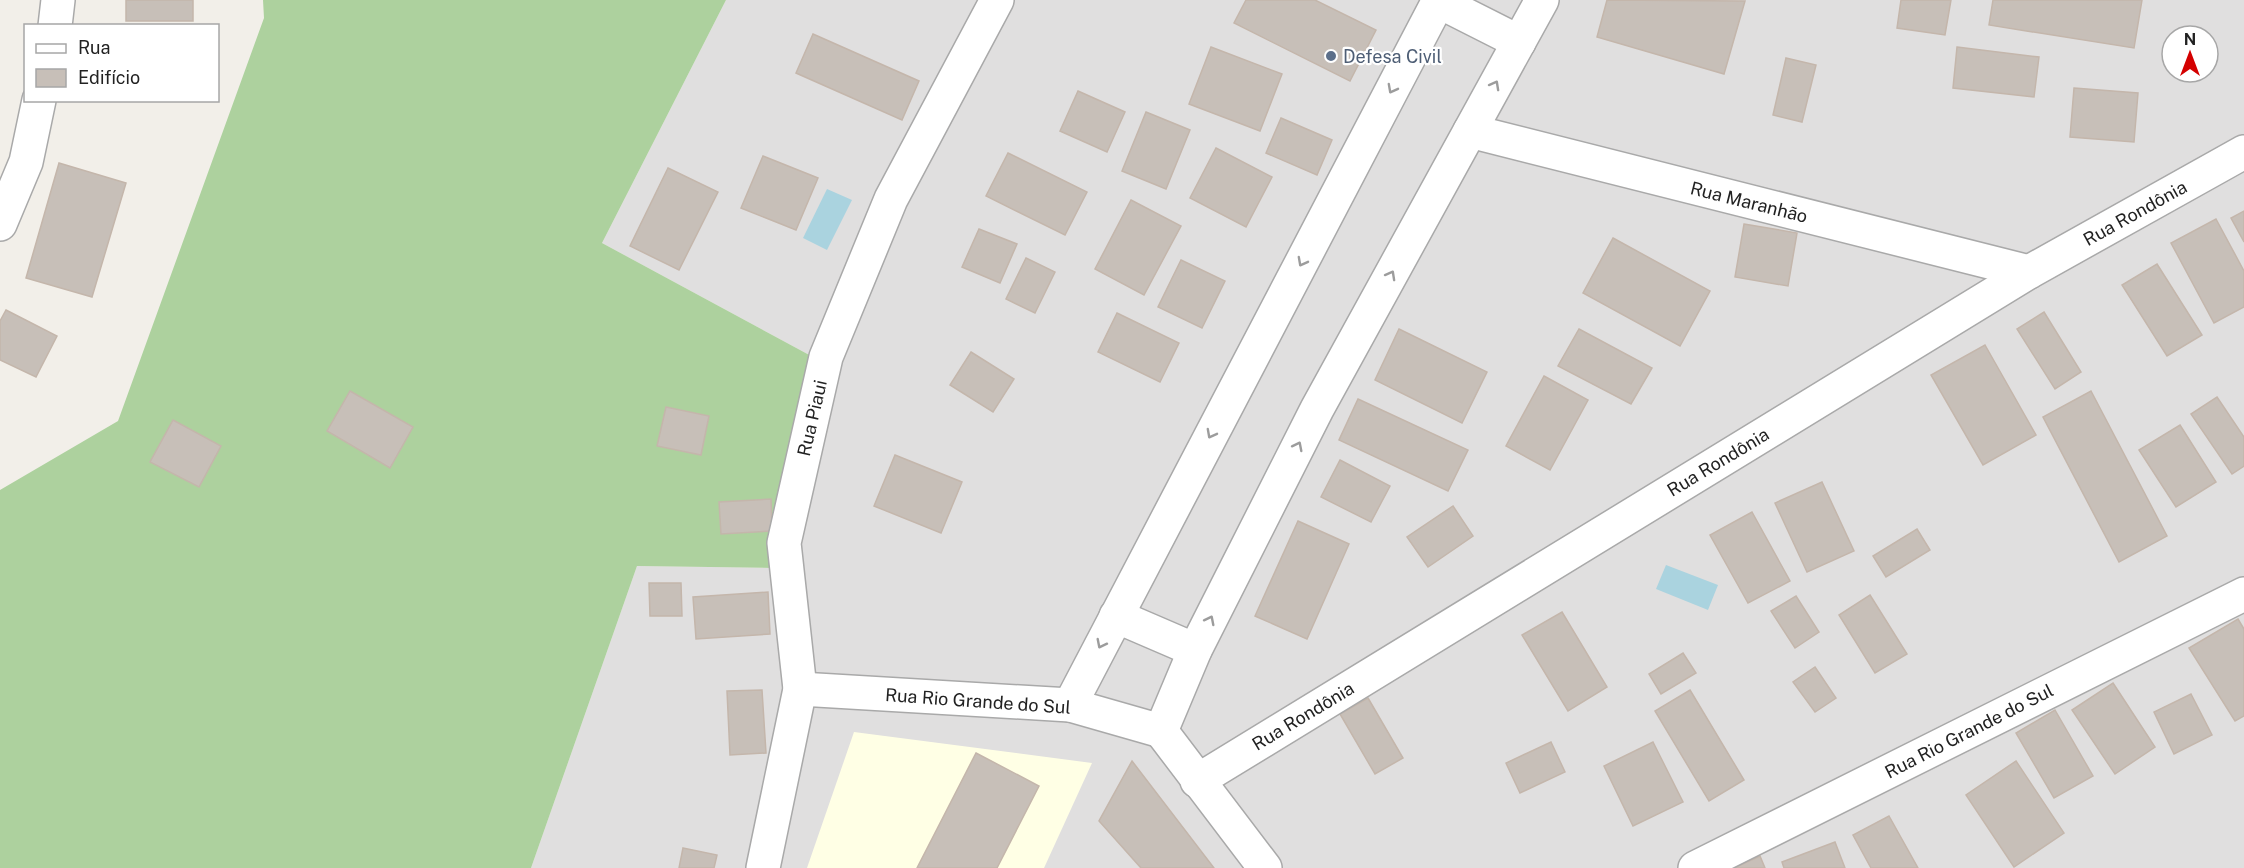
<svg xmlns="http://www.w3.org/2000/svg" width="2244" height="868" viewBox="0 0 2244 868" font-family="'Public Sans',sans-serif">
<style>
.residential{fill:#e0dfdf;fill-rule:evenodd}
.education{fill:#ffffe5}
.forest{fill:#add19e}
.water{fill:#aad3df}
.building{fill:#c7bfb8;stroke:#c4b6ab;stroke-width:1.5}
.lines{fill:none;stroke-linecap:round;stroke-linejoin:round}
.minor-casing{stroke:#a9a9a9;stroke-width:36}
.tertiary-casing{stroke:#a9a9a9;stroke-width:36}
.minor{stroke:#fff;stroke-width:33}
.tertiary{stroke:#fff;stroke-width:33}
.oneway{stroke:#9c9c9c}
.service-dot{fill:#5c6f8a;stroke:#fff;stroke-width:2}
.labels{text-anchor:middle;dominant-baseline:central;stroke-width:4.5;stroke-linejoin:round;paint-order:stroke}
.service-label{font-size:18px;fill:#4e5e75;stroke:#fff;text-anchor:start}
.street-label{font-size:18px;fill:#222;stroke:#fff}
</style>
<rect width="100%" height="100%" fill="#f2efe9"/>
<!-- residential -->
<path class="residential" d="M726,0H2244V868H531L637,566L773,568L813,357L602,243ZM2172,36H2208V72H2172Z"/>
<!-- education -->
<path class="education" d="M854,732L1092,763L1044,868H807Z"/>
<!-- forest -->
<path class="forest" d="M263,0H726L602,243L813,357L773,568L637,566L531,868H0V490L118,421L264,18Z"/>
<!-- water -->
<g class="water">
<path d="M827,189L852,200L827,250L803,238Z"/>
<path d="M1666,565L1718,585L1708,610L1656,589Z"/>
</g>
<!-- building -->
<g class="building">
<rect x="126" y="0" width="67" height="21"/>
<path d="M1246,0H1315L1376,30L1350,81L1234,23Z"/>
<path d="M1607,0L1745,1L1724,74L1597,37Z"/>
<path d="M1901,0H1951L1945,35L1897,28Z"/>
<path d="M1993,0H2142L2134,48L1989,25Z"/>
<path d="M813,34L919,81L902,120L796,73Z"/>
<path d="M1211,47L1282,74L1260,131L1189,104Z"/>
<path d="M1957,47L2039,57L2034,97L1953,88Z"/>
<path d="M1786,58L1816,65L1802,122L1773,115Z"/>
<path d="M2074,88L2138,93L2134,142L2070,137Z"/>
<path d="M1078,91L1125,112L1107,152L1060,131Z"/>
<path d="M1146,112L1190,130L1166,189L1122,171Z"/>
<path d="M1281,118L1332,140L1317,175L1266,153Z"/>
<path d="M1216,148L1272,177L1246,227L1190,198Z"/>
<path d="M1008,153L1087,192L1065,235L986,196Z"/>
<path d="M763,156L818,178L796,230L741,208Z"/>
<path d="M59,163L126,183L92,297L26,278Z"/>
<path d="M668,168L718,192L679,270L630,246Z"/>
<path d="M1131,200L1181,226L1144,295L1095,269Z"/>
<path d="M2244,211V242L2231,218Z"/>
<path d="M2216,219L2244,271V307L2214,323L2171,243Z"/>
<path d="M1744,224L1797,233L1788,286L1735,277Z"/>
<path d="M979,229L1017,244L1000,283L962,267Z"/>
<path d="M1613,238L1710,291L1680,346L1583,293Z"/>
<path d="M1026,258L1055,272L1035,313L1006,299Z"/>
<path d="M1181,260L1225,281L1202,328L1158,307Z"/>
<path d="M2157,264L2202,335L2167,356L2122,285Z"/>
<path d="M6,310L57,336L36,377L0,360V321Z"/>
<path d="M2044,312L2081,372L2055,389L2017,329Z"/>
<path d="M1117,313L1179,343L1160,382L1098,352Z"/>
<path d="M1399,329L1487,372L1462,423L1375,380Z"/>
<path d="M1579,329L1652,368L1631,404L1558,366Z"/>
<path d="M1985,345L2036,435L1983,465L1931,375Z"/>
<path d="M971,352L1014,379L993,412L950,385Z"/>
<path d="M1544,376L1588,400L1550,470L1506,446Z"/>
<path d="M350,391L413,427L390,468L327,431Z"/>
<path d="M2091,391L2167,536L2119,562L2043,417Z"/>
<path d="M2217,397L2244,437V466L2232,474L2191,414Z"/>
<path d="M1358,399L1468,450L1448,491L1339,440Z"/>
<path d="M666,407L709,416L701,455L657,446Z"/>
<path d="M173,420L221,446L199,487L150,462Z"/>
<path d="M2180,425L2216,482L2176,507L2139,450Z"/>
<path d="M895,455L962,482L941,533L874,506Z"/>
<path d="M1340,460L1390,486L1371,522L1321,497Z"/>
<path d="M1822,482L1854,551L1807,572L1775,503Z"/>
<path d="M771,499L772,531L721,534L719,502Z"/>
<path d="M1453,506L1473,536L1428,567L1407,537Z"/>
<path d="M1752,512L1790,581L1748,603L1710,535Z"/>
<path d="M1298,521L1349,544L1307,639L1255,616Z"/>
<path d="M1917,529L1930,550L1886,577L1873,556Z"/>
<path d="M649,583H681L682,616H650Z"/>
<path d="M768,592L770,634L696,639L693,597Z"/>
<path d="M1870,595L1907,654L1875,673L1839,615Z"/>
<path d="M1796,596L1819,632L1795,648L1771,611Z"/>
<path d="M1562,612L1607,687L1568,711L1522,635Z"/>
<path d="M2238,619L2244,629V716L2235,721L2189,648Z"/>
<path d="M1683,653L1696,673L1661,694L1649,674Z"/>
<path d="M1815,667L1836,698L1815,712L1793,682Z"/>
<path d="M2113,683L2155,747L2115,774L2072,710Z"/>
<path d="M762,690L766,753L730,755L727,691Z"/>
<path d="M1690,690L1744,780L1709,801L1655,711Z"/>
<path d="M2191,694L2212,735L2174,754L2154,712Z"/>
<path d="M1368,698L1403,758L1375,774L1340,714Z"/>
<path d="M2055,710L2093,776L2054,798L2016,733Z"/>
<path d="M1551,742L1565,772L1520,793L1506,763Z"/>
<path d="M1653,742L1683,802L1633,826L1604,766Z"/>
<path d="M976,753L1039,786L997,868H917Z"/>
<path d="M1132,761L1214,868H1141L1099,821Z"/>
<path d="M2016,761L2064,833L2014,867L1966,795Z"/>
<path d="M1889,816L1918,868H1871L1853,835Z"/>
<path d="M1835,842L1845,868H1784L1782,862Z"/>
<path d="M683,848L717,855L714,868H679Z"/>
<path d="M1760,856L1765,868H1734Z"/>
</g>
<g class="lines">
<defs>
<g id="minor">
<path d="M55,26L58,0"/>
<path d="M1470,131L2029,272"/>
<path d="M0,224L26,162L39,100"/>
<path d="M800,689L1070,705"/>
<path d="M1161,731L1265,868"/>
<path d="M1197,781L2029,272L2244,152"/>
<path d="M763,868L800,689L784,543L826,357L891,199L997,0"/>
<path d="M1695,868L2244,594"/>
</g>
<g id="tertiary">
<path d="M1439,0L1070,705L1161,731L1195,650L1317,409L1542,0"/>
<path d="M1438,1L1519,42"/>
<path d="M1116,616L1195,650"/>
</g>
</defs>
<!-- minor casing -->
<use href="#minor" class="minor-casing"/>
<!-- tertiary casing -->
<use href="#tertiary" class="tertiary-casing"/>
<!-- minor -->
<use href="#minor" class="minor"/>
<!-- tertiary -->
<use href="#tertiary" class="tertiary"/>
</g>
<!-- one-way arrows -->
<defs><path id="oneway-chevron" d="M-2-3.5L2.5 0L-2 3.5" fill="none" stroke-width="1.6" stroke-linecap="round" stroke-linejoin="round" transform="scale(1.5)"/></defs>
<g class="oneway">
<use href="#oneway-chevron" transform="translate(1495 85) rotate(-61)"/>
<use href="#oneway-chevron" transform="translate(1392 89) rotate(118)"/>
<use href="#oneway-chevron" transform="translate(1302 262) rotate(118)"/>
<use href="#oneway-chevron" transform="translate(1391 275) rotate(-61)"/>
<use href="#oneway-chevron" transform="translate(1211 434) rotate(118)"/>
<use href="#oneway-chevron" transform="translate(1298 446) rotate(-63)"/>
<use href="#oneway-chevron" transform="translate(1210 620) rotate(-63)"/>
<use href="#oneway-chevron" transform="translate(1101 644) rotate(117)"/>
</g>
<!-- markers -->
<circle class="service-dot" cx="1331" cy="56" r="6"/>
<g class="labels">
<!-- service labels -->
<g class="service-label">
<text x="1343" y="56">Defesa Civil</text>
</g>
<!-- street labels -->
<g class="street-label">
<text transform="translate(1749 202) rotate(14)">Rua Maranhão</text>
<text transform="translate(2135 213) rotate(-29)">Rua Rondônia</text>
<text transform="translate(812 418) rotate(-77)">Rua Piaui</text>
<text transform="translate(1718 462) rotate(-31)">Rua Rondônia</text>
<text transform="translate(978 701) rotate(4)">Rua Rio Grande do Sul</text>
<text transform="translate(1303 716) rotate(-31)">Rua Rondônia</text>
<text transform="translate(1969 731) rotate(-27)">Rua Rio Grande do Sul</text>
</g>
</g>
<!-- legend -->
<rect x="24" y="24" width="195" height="78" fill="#ffffff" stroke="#a7a7a7" stroke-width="1.5"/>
<rect x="36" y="44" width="30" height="9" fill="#ffffff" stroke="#a7a7a7" stroke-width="1.5"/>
<text x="78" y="54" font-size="18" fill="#222222">Rua</text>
<rect x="36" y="69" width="30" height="18" fill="#c7bfb8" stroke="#a7a7a7" stroke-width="1.5"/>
<text x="78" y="84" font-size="18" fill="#222222">Edifício</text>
<!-- north arrow -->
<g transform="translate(2190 54)"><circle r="28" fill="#ffffff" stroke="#a7a7a7" stroke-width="1.5"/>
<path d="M0-4.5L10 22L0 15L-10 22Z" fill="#d40000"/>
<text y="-9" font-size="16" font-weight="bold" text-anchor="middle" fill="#222222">N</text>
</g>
</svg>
